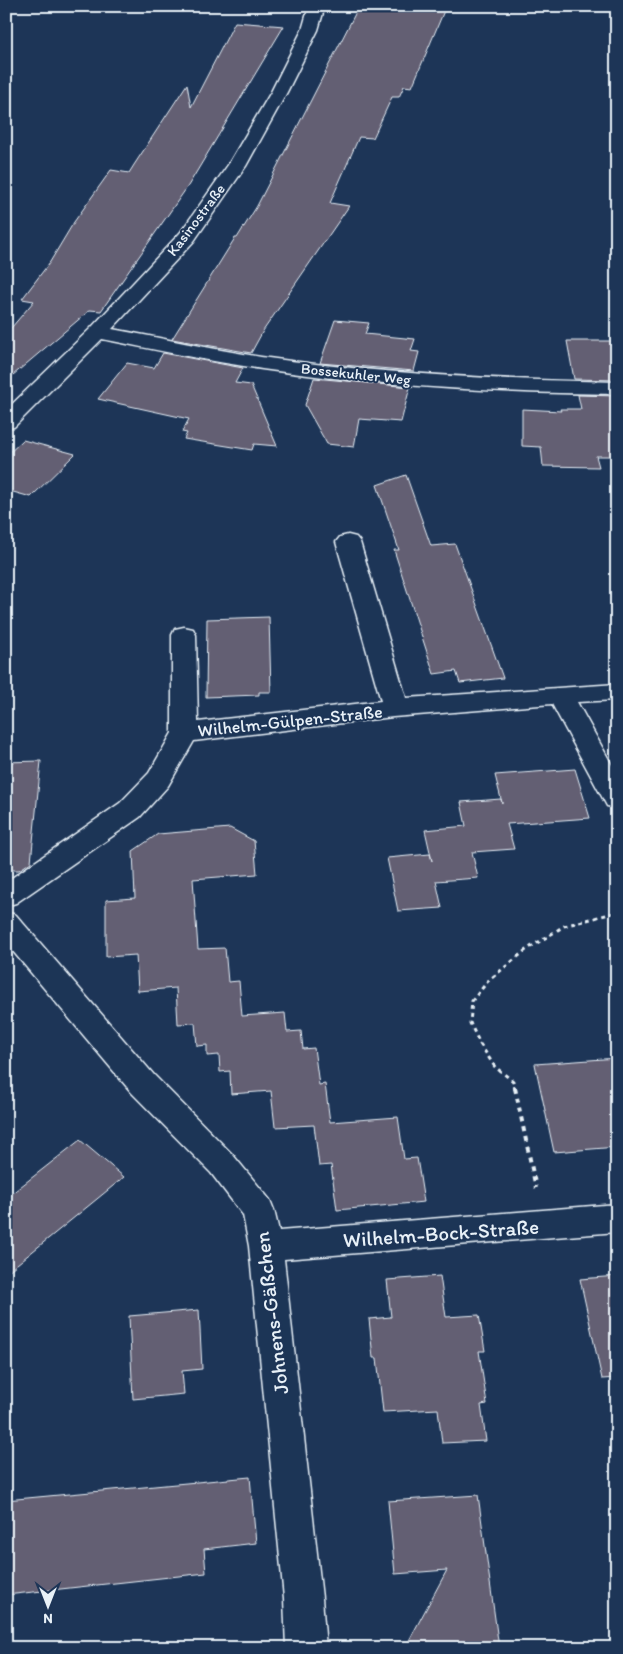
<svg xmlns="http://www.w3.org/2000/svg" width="623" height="1654" viewBox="0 0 623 1654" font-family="Itim,sans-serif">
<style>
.building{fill:#635e73;stroke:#e8f1f8}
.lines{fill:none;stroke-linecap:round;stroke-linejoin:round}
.minor-casing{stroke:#e8f1f8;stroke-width:3}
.path-far1{stroke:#e8f1f8;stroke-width:3;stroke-dasharray:4 4;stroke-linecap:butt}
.path{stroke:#e8f1f8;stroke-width:4;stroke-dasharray:5 5;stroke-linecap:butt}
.minor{fill:#1d3557;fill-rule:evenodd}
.labels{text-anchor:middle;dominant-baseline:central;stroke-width:4;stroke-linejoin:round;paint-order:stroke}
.far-street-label{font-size:15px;fill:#e8f1f8;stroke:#1d3557}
.street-label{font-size:18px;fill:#e8f1f8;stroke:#1d3557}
.near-street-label{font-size:21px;fill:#e8f1f8;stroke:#1d3557}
</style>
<rect width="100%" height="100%" fill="#1d3557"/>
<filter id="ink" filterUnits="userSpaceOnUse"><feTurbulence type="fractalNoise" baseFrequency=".02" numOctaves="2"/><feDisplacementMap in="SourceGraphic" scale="10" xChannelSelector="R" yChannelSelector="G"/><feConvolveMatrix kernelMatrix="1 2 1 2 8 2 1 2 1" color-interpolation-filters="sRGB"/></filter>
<g filter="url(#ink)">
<!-- building -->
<g class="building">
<path d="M359,6H446L412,87L404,86L399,97H392L373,138L359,137L330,203L349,206L263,331L251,353L172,339L235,238H237L257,206Z"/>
<path d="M235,22L284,26L188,186L101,311L90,310L6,381V334L34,301L22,299L50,262L74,222L111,170L129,173L134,165L187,84L191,107Z"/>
<path d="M335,320L369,323L365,334L415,339L411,351L419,352L414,371L320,363Z"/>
<path d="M567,341H617V380L574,379Z"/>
<path d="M163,353L243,368L235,383L251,385L277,446L254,444L252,450L184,439L187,433L182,432L189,419L98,399L127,363L154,368Z"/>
<path d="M314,378L410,387L401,422L359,419L354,447L327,444L305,405Z"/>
<path d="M578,395L617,396V456H596L599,467L543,466L541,447L522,446V409L561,411L560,409H581Z"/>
<path d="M23,440L75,454L31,497L6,490V456Z"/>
<path d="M406,475L431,546L455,544L503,678L460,683L456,671L434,674L394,550H399L377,485Z"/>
<path d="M269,617L271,692H259V695L206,697L207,619Z"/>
<path d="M41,761L31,862L19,870H6V762Z"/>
<path d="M575,769L590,818L507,824L514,849L472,852L478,878L436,881L442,908L398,911L387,858L430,854L432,861L425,830L466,826L461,802L501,799L502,803L495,775Z"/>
<path d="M230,828L254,841L257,874L193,879L198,949L225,948L228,982L239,981L242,1016L285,1013L287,1032L301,1031L303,1049L314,1048L319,1085L325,1084L330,1122L398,1117L404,1159L417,1158L424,1202L337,1210L331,1165L319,1166L314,1125L275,1127L271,1091L231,1094L230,1071L220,1072L219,1055L207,1056V1045L197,1046L195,1023L178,1024L176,988L138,991L136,955L106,957V900L135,898L133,851L158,834Z"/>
<path d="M617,1058V1147L554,1152L535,1064Z"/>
<path d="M80,1140L124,1177L6,1273V1198Z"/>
<path d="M440,1276L446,1317L479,1315L485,1351H479L487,1404L481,1405L486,1441L442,1443L438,1409L383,1412L377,1358H373L369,1319L391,1317L387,1280Z"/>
<path d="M617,1276V1378L602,1379L580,1279Z"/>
<path d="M199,1310L202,1369L182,1371L184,1394L133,1399L129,1316Z"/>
<path d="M250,1477L256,1543L204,1549L206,1573L6,1595V1500Z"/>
<path d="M478,1495L499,1648H405L447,1570L395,1574L388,1501Z"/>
</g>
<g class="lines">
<defs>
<g id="minor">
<path d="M309,6H325L318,30L287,92L246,166L194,241L112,329C162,338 211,349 261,357C379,374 498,380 617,382V394C498,393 380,386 262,369C209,361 156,350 102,339L14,427L6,428V410L91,328L180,233L228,165L271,92L302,30Z"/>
<path d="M348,535L356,537L360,542L406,698L617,684V700L577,702L617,774V808L607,806L552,704L393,717L194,741L168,786L140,817L16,903L6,906V882L120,803L149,773L172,733V635L175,629L184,627L193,629L196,635L198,722L381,701L336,542L340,537Z"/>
<path d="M6,912L16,915L154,1075L233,1155L270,1200L274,1210L279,1231L617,1204V1232L284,1259L322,1598L326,1648H286L284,1598L249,1246L243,1215L211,1173L132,1093L6,943Z"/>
</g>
</defs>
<!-- minor casing -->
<use href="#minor" class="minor-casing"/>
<!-- path-far1 -->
<path class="path-far1" d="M515,1090L513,1081L495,1067L480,1044L470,1023L472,1001L488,981L526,950L564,926L617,912"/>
<!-- path -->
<path class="path" d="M515,1088L536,1188"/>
<!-- minor -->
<use href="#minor" class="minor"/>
</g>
</g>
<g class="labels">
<!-- far-street labels -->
<g class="far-street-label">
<text transform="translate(196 220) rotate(-53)">Kasinostraße</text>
<text transform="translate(356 374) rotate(6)">Bossekuhler Weg</text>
</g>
<!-- street labels -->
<g class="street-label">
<text transform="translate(290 721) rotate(-6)">Wilhelm-Gülpen-Straße</text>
</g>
<!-- near-street labels -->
<g class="near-street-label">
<text transform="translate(441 1233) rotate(-4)">Wilhelm-Bock-Straße</text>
<text transform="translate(271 1313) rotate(-97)">Johnens-Gäßchen</text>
</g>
</g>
<!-- margin -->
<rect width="623" height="1654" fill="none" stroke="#1d3557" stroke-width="25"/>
<rect x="12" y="12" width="598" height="1629" fill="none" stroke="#e8f1f8" stroke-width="2" filter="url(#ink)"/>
<!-- north arrow -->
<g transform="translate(48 1606) rotate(180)" stroke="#1d3557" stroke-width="4" paint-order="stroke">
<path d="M0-4L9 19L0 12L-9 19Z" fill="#e8f1f8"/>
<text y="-8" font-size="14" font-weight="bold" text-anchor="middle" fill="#e8f1f8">N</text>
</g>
</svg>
